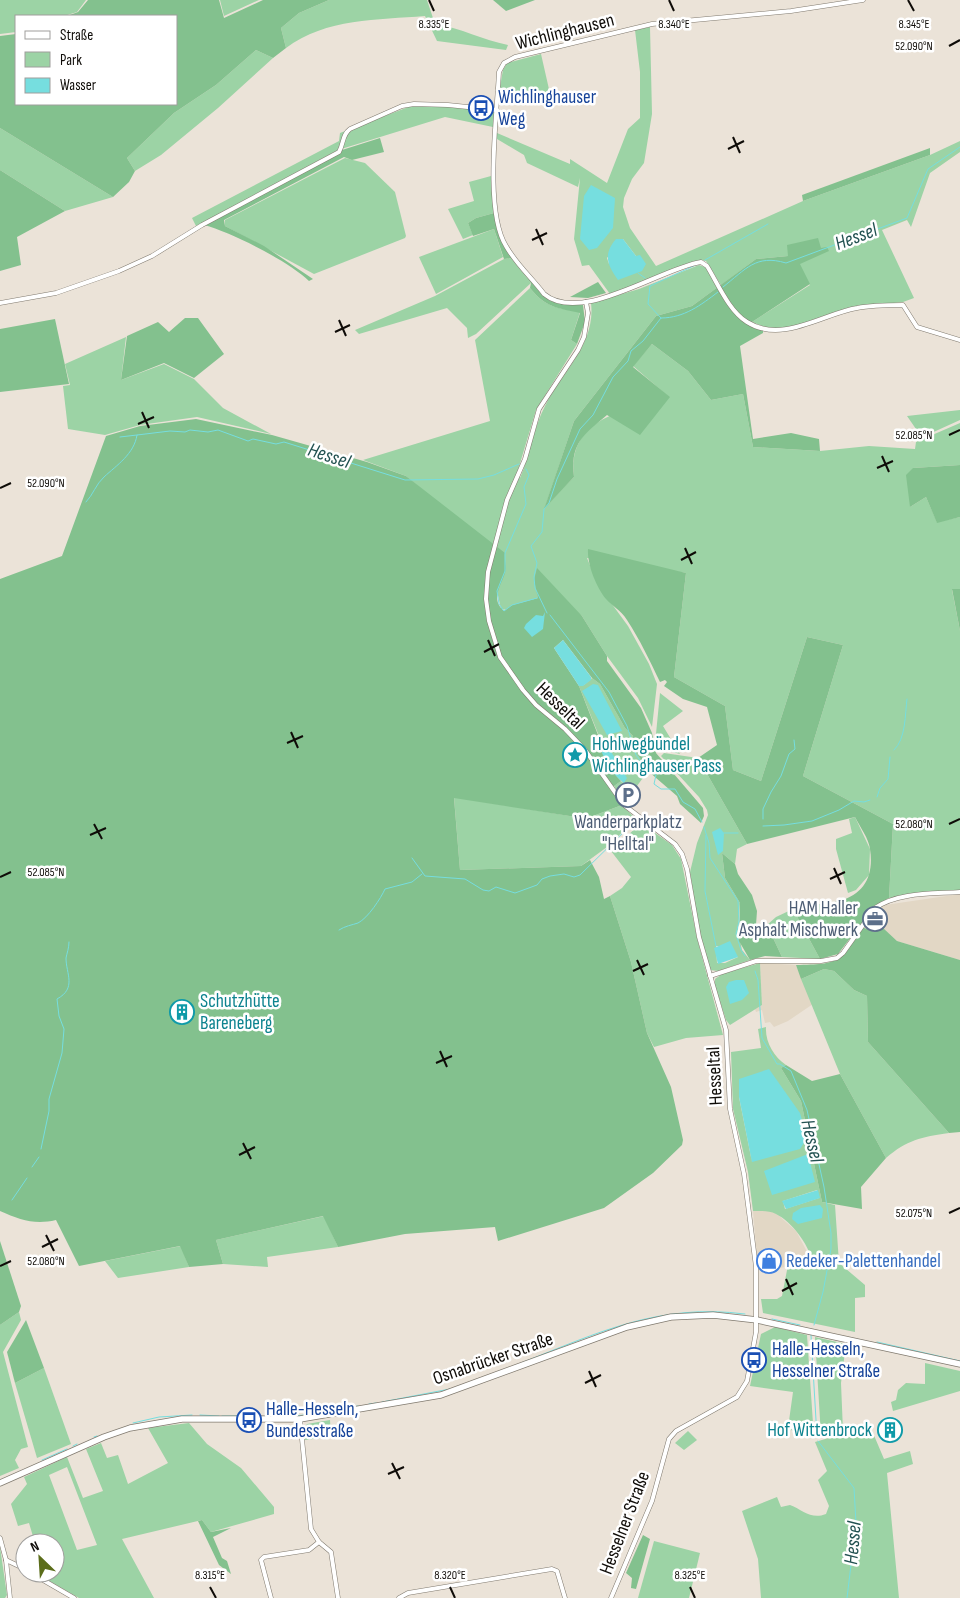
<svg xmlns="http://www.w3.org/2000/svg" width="960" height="1598" viewBox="0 0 960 1598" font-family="'Sofia Sans Condensed',sans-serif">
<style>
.built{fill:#e2d7c5}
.green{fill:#9cd3a5;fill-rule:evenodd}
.forest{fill:#83c18e}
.water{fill:#76dedf}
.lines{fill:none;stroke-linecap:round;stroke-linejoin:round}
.stream{stroke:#76dedf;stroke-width:1}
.minor-casing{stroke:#807a6f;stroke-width:5}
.secondary-casing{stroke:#807a6f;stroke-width:7}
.minor{stroke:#fff;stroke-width:4}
.secondary{stroke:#fff;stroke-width:5.5}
.ticks{fill:none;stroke:#0f0c08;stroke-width:2}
.labels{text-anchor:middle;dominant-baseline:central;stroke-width:5;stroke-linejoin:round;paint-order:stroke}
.street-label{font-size:19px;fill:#0f0c08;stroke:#fff}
.transit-label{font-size:19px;fill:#164399;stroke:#fff;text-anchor:start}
.culture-label{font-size:19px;fill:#0d838f;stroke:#fff;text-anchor:start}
.service-label{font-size:19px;fill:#4e5e75;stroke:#fff}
.shop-label{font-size:19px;fill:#366cbe;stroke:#fff;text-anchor:start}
.water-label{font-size:20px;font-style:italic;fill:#225151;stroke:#fff}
.ticks-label{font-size:12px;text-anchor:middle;fill:#0f0c08;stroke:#fff;stroke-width:5;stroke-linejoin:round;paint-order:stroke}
</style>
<rect width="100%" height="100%" fill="#ebe3d8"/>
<!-- built -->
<g class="built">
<path d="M960,894V960L897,941L882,927L874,932L862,927L874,912L885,905Z"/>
<path d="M760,963L796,965L813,1004L788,1021L774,1027L770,1022L765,1023L762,1010L756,1012L755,1009L762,1005Z"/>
<path d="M766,1210L776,1213L796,1231L812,1261L788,1265L787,1267L758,1270L753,1211Z"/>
</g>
<!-- green -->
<g class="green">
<path d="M0,0H86L77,12L64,16H16V32L0,34Z"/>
<path d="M220,0H259L224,16Z"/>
<path d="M329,0H427L435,24C461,28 483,40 508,45L506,50L437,41L425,16C378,20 326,18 286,48L281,28L299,13Z"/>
<path d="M650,27L652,114L644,163L632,179L624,198L623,207L630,228L656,266L803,201L930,155L960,141V152L930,173L911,227L907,220L882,230L914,298L903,302L847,308L792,327L770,329L752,322L810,285L788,256L756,259L721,285L706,261L701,260L610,294L589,265L582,266L574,239L580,178L578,187L527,163L524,155L497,139V133L570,164V159L607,183L628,129L640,118V72L635,30ZM623,239L636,256L609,264L607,258Z"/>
<path d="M256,50L273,58L218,108L161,155L135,171L127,158L174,113L216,85Z"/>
<path d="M541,54L551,98L499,92L503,70L507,63Z"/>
<path d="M411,106H448L495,112L493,127L445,117L338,150L196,226L192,218L339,141L340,133Z"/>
<path d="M0,128L113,197L65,211L0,170Z"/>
<path d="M345,158L365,163L395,192L406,236L405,238L314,274L225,226V220Z"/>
<path d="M491,176L494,213L476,218L468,223L473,235L463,239L448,209L474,201L469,182Z"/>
<path d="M494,229L503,257L436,294L419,257Z"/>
<path d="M511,258L531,283L476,334L468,338L467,328L447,308L359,334L355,330L435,296L504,259Z"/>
<path d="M699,265L705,267L718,287L692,306L656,316L574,421L545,507L574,477C567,418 625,410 669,397L633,366L652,344L688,371L711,400L743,394L753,447L820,451L869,446L915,449L916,442L960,423V465L913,468L910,507L926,497L937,522L960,517V589L952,590L960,631V890L889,898L893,824L803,776L843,645L807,637L761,781L733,770L725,706L674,677L686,573L587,558L598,585L628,626L649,664L657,684L652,727L638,698L607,656L582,616L536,582L538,598L512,605L508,610L501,609L497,591L505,571L504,558L406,476L363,460L490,421L475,340L530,288C545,307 557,308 580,312L571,340L577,344L536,410L518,470L520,478C530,455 533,429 545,406C562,372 596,344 591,303L639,289Z"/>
<path d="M126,337L121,380L164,364L194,379L223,408L271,434L197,417L140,425L105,435L68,429L63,386L70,385L65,364Z"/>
<path d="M960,410V420L916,440V429L907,416Z"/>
<path d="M592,678L600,684L625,728L633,736L635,748L648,771L634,790L628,783L617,791L614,786L621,781L623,783L606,741H601L579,686L584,685Z"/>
<path d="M660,693L683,711L663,726L680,754L657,748L655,744Z"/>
<path d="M664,753L698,758L747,844L737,849L735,864L722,853L725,878L740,903L738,930L742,950L750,960L718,971L710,970L700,937L690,872L697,843L708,815L707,810L699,797L661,756ZM716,946H719L738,957L725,963H717Z"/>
<path d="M454,797L576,817L593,816L622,805L636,819L607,847L581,866L460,870Z"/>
<path d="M855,817L870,849L869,875L856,890L848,893L836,849V839L852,833L849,819Z"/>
<path d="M641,823L672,845L681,859L697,938L723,1035L686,1038L654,1047L647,1033L631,962L610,896L622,888L631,877L611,851Z"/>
<path d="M793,909L820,959L782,957L767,925L776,917Z"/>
<path d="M760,963L762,1005L730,1025L726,1020L715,986V979L722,974Z"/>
<path d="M824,969L834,971L854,990L867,996L868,1042L949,1133C921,1137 907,1140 886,1158L840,1074L801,979Z"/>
<path d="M766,1027C765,1042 774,1057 786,1065L781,1068L801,1101L822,1202L835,1205L839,1263L865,1285V1297L855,1298V1332L763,1313L761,1299H777L782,1296L788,1265L812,1260C808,1244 792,1222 776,1214C769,1210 760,1211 753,1211L748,1172L733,1109L731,1052L761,1048L758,1029ZM739,1079L752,1162L739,1097ZM817,1190L819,1198L785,1209L783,1201Z"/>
<path d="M324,1216L338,1247L267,1257L268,1267L223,1264L216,1240Z"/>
<path d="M181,1246L189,1267L118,1278L105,1261Z"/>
<path d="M19,1312L21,1320L3,1352L28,1447L21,1449L15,1460L19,1468L0,1476V1325Z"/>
<path d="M775,1327L807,1335L814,1438L801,1436L788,1428L793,1392L750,1386L761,1334Z"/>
<path d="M815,1337L846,1344L841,1383L843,1431L821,1436Z"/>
<path d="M925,1363L960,1371V1391L893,1411L891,1402L896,1400L898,1390L906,1383L925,1384Z"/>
<path d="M44,1368L71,1444L37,1458L15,1383Z"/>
<path d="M330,1420L331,1437L305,1440L304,1429L307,1424Z"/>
<path d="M189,1423L207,1444L241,1468L274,1507V1514L211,1532L202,1520L122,1539L154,1598H79L46,1579L44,1573H55V1543H35L29,1523L18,1526L11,1504L27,1484L24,1477L67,1457L83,1498L103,1491L86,1449L101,1443L107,1458L118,1455L128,1484L168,1463L148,1428ZM67,1467L97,1545L77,1550L49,1475Z"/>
<path d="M870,1426L884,1459L910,1451L913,1464L887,1473L899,1598H761L758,1559L742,1511L777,1497L781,1507L790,1505C803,1510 811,1520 826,1514L829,1506L818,1480L827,1471L815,1442Z"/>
<path d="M688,1431L697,1440L684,1450L675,1443Z"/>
<path d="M654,1541L700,1553L689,1598H638Z"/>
<path d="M0,1547L7,1595L5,1598H0Z"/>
</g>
<!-- forest -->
<g class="forest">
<path d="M88,0H219L224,18L263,0H329L299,13L281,28L286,48L273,58L256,50L216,85L174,113L127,158L135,171L129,182L113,197L0,128V36L16,34V104H176V16H67L78,12Z"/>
<path d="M493,0H535L506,11Z"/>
<path d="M380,138L384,152L352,160L344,157L224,220L225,226L264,246L313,279L309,281C288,261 233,233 204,225L342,150Z"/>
<path d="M930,148V155L803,201L802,195Z"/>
<path d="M0,170L65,211L17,237L21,265L0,271Z"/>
<path d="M494,213L504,247L542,295L551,301L583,305L585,322L577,344L571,340L580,313C557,308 545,307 530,288L531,283L511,258L504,259L494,229L473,236L468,223L476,218Z"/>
<path d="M818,238L821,248L827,247L829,251L800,264L810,284L752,322L750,326L763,331V333L740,346L753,439L791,433L819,439L820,451L753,447L743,394L711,400L688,371L652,344L633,367L670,397L640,435L607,415C583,435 570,444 574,477L544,509L574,421L656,316L692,306L756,259L788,256L787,245Z"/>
<path d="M598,282L606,293L588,298L570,297Z"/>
<path d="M185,318H198L224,354L194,378L164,363L121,380L127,336L158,322L169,332Z"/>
<path d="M55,319L69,384L0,392V329Z"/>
<path d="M196,419L272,435L367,462L406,476L505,553C504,560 507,567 505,573C501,586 490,599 504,611L512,605L538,598L534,580L537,568L582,616L607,656V661L641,708L652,733L656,753L703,808L704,816L701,823L680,804L677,796L648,771L634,748L633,736L625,728L600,684L592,678L563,640L554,648L579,686L612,771L621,781L610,789L622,805L593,816L576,817L454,798L460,870L581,866L590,860L599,877L604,899L610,896L631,962L647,1033L671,1087L683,1140L682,1145L653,1173L604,1208L498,1241L495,1227L405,1234L338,1247L323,1216L216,1240L223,1264L189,1267L180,1246L79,1266L56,1220C35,1225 20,1220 0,1211V579L62,556L106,436L140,426Z"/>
<path d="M960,465V517L937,523L926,497L910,507L906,475L913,468Z"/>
<path d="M588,549L686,573L674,677L725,706L733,770L761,781L807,637L843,645L803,776L893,824L889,898L875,906L838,954L820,959L793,909C808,903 824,905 839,901C865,894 874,875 870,849C869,839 860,827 855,817L747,844L698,758L717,745L707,707L683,699L664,686L667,682L665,680L660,682C650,661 640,640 627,620C620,609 613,607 606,599C596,587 587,564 588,549Z"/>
<path d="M952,589H960V631Z"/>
<path d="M722,853L735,864L738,874L752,895L757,911L756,925L759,933L765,932L767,925L782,957L765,956L750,960L739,941L740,903L725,878Z"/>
<path d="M862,927L874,932L882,927L897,941L960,960V1132L949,1133L868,1042L867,996L854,990L834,971L824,969L801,979L796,965C841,964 838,963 862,927Z"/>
<path d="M786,1065L812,1081L840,1074L886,1158L861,1187L862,1209L822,1202L801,1101L781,1068Z"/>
<path d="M0,1241L21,1306L19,1312L0,1325Z"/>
<path d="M26,1320L44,1368L15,1383L7,1352Z"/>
<path d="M202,1520L211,1532L231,1528L213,1537L222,1558L227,1561L231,1574L219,1565L198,1521Z"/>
<path d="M643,1535L650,1539L636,1589L631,1588L632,1578L626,1573Z"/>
</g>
<!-- water -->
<g class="water">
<path d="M591,185L615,198L613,228L597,248L589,250L580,239L584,196Z"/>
<path d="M616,239H623L636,256L640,255L646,264L642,271L618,280C607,265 603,254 616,239Z"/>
<path d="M545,612L543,629L532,637L524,628L526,624L536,615L543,616Z"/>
<path d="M563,640L591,677V680L583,686H579L554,648Z"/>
<path d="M593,684L598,685L622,731L607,735L582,691Z"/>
<path d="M604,740L627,778L624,783C613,775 601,758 600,743Z"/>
<path d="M720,828L724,833L723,851L718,855L712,832Z"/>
<path d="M730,941L738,957L718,964L714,948Z"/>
<path d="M736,980H744L749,993L742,1000L730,1004L726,987L729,982Z"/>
<path d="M769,1069L800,1113L807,1138L800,1149L752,1162L739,1097V1079Z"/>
<path d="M808,1154L815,1182L772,1195L764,1171Z"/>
<path d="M818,1190L820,1198L786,1209L782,1201Z"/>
<path d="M820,1205L823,1209L822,1218L798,1224L792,1219L793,1213L801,1208Z"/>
</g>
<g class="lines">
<!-- stream -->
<g class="stream">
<path d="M705,260L768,224"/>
<path d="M638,273L645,278"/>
<path d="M723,287C746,269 756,254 786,263L907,218L928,169L960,147"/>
<path d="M661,318L648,304L650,286L698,264"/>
<path d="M120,437L137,435"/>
<path d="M526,469L529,475L524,487L526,504L505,553V571L497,591L499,604L504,611L512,605L537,598"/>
<path d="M86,502C93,495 96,484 104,477C117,465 134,454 137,435L170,431L185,432L190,430L208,432L218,430L248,441L253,439L276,444L284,442L405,480L478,479L494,475L519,464"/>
<path d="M547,613L535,588L534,577L537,563L531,546L542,532L544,509L549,503L557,479L580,429L593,415L613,377L628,361L631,351L643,341L661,318C684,318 701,305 718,292"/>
<path d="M550,615L609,692L627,726L636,755L645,767L656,775L654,784L661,789H675L683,802L695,809L702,822"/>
<path d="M894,750C906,739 905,714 907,699"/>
<path d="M877,797L880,788L888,779L890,757"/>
<path d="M763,819V809L771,792L781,776L789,754L795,749L794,740"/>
<path d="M763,826L784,825L812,821L839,810L854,801L864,802L870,800"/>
<path d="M704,827L709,843L710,858L738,901L739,921L736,934L741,950L745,956"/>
<path d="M724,833H738"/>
<path d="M706,835L705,891L716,946"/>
<path d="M412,858L425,876L465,879L483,890L489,891L496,887L515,893L537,885L542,879L550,876L564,874L574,877L580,875L635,821"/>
<path d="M339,930C345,926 352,925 358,923C368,918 381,898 385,889L412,882L422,874"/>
<path d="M755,971L758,980L762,1038L777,1064H780L791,1071L807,1110L824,1187L831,1233V1249L823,1292L814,1325"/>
<path d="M41,1149L49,1111V1099L62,1053L64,1029L59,1016L57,999C77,988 66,974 66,958C67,953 69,948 69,942"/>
<path d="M32,1167L39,1157"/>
<path d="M12,1200L27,1178"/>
<path d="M772,1319L800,1325"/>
<path d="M811,1335L817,1437"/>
<path d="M877,1342L960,1361"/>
<path d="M521,1363C600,1332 659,1303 745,1314"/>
<path d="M382,1402L450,1389"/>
<path d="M369,1404L376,1403"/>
<path d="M200,1415L219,1416"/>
<path d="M222,1416H237"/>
<path d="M297,1416L358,1406"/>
<path d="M133,1423L159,1417L192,1415"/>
<path d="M94,1437L97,1436"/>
<path d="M818,1441L854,1488L856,1523L847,1598"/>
<path d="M73,1446L77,1444"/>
<path d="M42,1460L67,1449"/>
</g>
<defs>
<g id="minor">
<path d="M863,0L791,11L652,24L515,57L504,63L499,72C497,114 484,211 506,246C516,264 532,278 544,294C581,325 661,268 701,262L707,266C718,284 729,311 747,322C782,344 822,314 857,308C872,305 888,305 903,305L917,327L960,340"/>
<path d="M586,302L588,313L584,337L578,350L539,409L525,459L507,500L488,572L486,599L489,621L500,657L523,690L536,705L565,729L585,750L624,805L675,844L682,854L687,869L699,937L726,1030L730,1109L744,1174L756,1267V1332L747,1381L737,1397L676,1431L669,1439L652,1501L611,1598"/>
<path d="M0,303L56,293L119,271L152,256L202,225L339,152C344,143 342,135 350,129L402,106L414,104L448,105L497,110"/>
<path d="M710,976L756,961H821L837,958L843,953L875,908C898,892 933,894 960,892"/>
<path d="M300,1419L311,1529L319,1542L331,1552L338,1598"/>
<path d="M0,1538L6,1560L10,1598"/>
<path d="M6,1560L25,1569"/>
<path d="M31,1573L74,1598"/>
<path d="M271,1598L261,1560L264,1557L309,1550L319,1542"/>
<path d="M399,1598L408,1593L552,1569L557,1571L565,1598"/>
</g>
<path id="secondary" d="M0,1483L104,1437L130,1428L182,1419H300L441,1395L627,1327L671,1317L713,1315L757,1320L960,1364"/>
</defs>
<!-- minor casing -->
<use href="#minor" class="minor-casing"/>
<!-- secondary casing -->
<use href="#secondary" class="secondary-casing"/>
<!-- minor -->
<use href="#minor" class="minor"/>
<!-- secondary -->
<use href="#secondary" class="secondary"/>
</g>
<!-- ticks -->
<path class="ticks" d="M429,0L434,11M669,0L674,11M908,0L914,11M949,46L960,40M733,137L740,153M728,149L744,141M536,229L543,245M532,240L547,233M339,320L346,336M335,332L350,325M142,412L149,428M138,424L154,417M949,435L960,430M882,456L889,472M877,468L893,461M0,488L11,483M685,548L692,564M681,560L696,552M488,640L495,656M484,652L499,644M291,732L298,748M287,743L303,736M94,824L102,839M949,824L960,819M90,835L106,828M834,868L841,884M0,877L11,872M830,879L845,872M637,960L644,975M633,971L648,964M440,1051L447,1067M436,1063L452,1056M243,1143L251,1159M239,1155L255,1147M949,1213L960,1208M46,1235L54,1251M42,1247L58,1239M0,1266L11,1261M786,1279L793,1295M782,1291L797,1283M589,1371L596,1387M585,1383L601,1375M392,1463L400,1479M388,1474L404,1467M210,1587L216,1598M450,1587L455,1598M690,1587L695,1598"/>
<!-- icons -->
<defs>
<symbol id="bus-ring" viewBox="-11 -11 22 22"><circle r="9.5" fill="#fff" stroke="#1a4fb4" stroke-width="1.5"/><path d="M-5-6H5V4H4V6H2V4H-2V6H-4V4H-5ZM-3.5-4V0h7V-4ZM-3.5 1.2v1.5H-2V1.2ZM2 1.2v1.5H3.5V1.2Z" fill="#1a4fb4"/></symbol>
<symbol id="sight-ring" viewBox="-11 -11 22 22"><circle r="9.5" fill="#fff" stroke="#0f9aa8" stroke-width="1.5"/><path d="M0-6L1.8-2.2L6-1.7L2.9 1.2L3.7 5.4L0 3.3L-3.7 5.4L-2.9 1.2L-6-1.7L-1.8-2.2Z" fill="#0f9aa8"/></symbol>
<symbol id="parking-ring" viewBox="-11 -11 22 22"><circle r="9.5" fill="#fff" stroke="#5c6f8a" stroke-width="1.5"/><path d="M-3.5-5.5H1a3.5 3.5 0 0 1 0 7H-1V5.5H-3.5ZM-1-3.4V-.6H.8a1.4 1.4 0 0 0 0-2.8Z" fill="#5c6f8a"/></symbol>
<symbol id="office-ring" viewBox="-11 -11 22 22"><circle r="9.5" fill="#fff" stroke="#5c6f8a" stroke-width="1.5"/><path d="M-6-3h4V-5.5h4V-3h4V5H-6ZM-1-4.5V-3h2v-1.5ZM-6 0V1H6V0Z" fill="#5c6f8a"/></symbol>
<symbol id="building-ring" viewBox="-11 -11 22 22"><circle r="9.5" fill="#fff" stroke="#0f9aa8" stroke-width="1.5"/><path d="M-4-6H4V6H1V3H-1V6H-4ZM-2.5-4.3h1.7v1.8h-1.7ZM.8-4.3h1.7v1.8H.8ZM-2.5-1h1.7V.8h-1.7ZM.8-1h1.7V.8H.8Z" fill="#0f9aa8"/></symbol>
<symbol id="shop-ring" viewBox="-11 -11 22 22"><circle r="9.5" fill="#fff" stroke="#3f7fe0" stroke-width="1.5"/><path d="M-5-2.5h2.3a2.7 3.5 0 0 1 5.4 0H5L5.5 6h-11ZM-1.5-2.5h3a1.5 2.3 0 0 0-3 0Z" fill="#3f7fe0"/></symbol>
</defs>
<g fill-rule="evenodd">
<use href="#bus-ring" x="467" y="94" width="28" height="28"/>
<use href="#sight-ring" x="561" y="741" width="28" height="28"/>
<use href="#parking-ring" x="614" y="781" width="28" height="28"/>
<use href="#office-ring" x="861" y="905" width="28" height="28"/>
<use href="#building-ring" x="168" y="998" width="28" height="28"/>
<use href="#shop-ring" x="755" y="1247" width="28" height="28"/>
<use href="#bus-ring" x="740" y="1346" width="28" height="28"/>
<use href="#bus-ring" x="235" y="1406" width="28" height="28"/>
<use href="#building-ring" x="876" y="1416" width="28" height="28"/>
</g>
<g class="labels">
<!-- street labels -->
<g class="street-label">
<text transform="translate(565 32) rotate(-14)">Wichlinghausen</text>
<text transform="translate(560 706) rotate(44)">Hesseltal</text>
<text transform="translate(715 1076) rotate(-93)">Hesseltal</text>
<text transform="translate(493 1359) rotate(-19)">Osnabrücker Straße</text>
<text transform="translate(625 1523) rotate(-69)">Hesselner Straße</text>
</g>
<!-- transit labels -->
<g class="transit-label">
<text x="498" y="97">Wichlinghauser<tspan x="498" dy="22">Weg</tspan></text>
<text x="772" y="1349">Halle-Hesseln,<tspan x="772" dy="22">Hesselner Straße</tspan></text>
<text x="266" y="1409">Halle-Hesseln,<tspan x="266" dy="22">Bundesstraße</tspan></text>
</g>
<!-- culture labels -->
<g class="culture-label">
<text x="592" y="744">Hohlwegbündel<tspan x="592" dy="22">Wichlinghauser Pass</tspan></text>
<text x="200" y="1001">Schutzhütte<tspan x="200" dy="22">Bareneberg</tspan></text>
<text x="872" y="1430" text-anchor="end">Hof Wittenbrock</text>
</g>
<!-- service labels -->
<g class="service-label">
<text x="628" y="822">Wanderparkplatz<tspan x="628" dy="22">"Helltal"</tspan></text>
<text x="858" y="908" text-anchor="end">HAM Haller<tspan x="858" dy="22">Asphalt Mischwerk</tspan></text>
</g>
<!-- shop labels -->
<g class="shop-label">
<text x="786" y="1261">Redeker-Palettenhandel</text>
</g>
<!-- water labels -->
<g class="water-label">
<text transform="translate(856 237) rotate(-21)">Hessel</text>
<text transform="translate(329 456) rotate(18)">Hessel</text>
<text transform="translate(812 1141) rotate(77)">Hessel</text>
<text transform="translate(853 1543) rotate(-85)">Hessel</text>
</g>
</g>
<g class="ticks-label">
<text x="434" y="28">8.335°E</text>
<text x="674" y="28">8.340°E</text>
<text x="914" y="28">8.345°E</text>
<text x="914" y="50">52.090°N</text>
<text x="914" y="439">52.085°N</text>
<text x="46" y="487">52.090°N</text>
<text x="914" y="828">52.080°N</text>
<text x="46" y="876">52.085°N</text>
<text x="914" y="1217">52.075°N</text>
<text x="46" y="1265">52.080°N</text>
<text x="210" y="1579">8.315°E</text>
<text x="450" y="1579">8.320°E</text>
<text x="690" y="1579">8.325°E</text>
</g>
<!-- legend -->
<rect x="15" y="15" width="162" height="90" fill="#ffffff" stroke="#9f9e9c"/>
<rect x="25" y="31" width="25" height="8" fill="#ffffff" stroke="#9f9e9c"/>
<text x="60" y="40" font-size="15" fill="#0f0c08">Straße</text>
<rect x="25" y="52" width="25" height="15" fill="#9cd3a5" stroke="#9f9e9c"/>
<text x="60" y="65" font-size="15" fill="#0f0c08">Park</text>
<rect x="25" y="78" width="25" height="15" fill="#76dedf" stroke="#9f9e9c"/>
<text x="60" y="90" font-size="15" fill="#0f0c08">Wasser</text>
<!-- north arrow -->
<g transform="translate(40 1558) rotate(335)"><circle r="24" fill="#ffffff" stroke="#9f9e9c"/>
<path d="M0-4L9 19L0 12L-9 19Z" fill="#5b6d1a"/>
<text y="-8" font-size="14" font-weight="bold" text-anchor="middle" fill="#0f0c08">N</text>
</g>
</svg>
